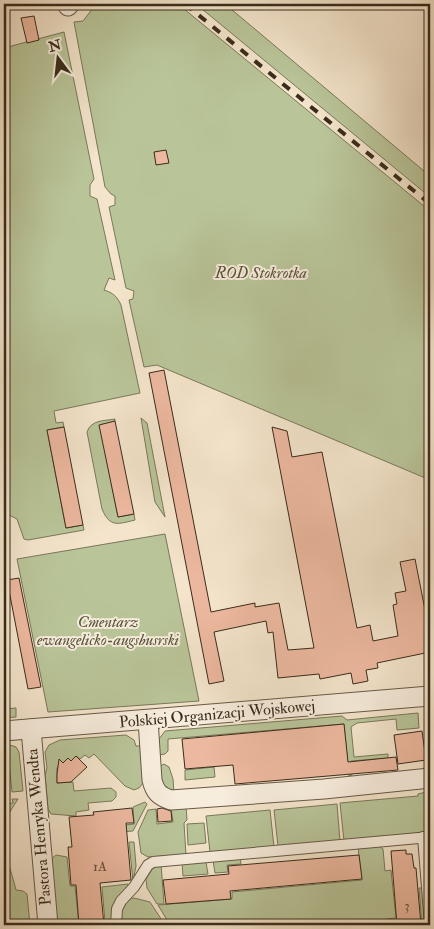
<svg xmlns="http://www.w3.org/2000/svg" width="434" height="929" viewBox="0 0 434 929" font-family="'IM FELL Double Pica',serif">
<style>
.green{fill:#b9c599;stroke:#79785a}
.building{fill:#ecb89f;stroke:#392c1b}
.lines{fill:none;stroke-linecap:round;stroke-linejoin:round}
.lane-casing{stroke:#685a47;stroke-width:12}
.street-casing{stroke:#685a47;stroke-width:21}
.lane{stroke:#f7eddd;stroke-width:10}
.street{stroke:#f7eddd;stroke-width:19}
.rail{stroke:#392c1b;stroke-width:4;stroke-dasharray:9 9;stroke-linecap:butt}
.labels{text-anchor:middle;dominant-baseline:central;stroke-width:4;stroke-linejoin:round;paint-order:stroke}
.number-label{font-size:14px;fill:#664f3c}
.park-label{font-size:16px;font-style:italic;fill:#59523a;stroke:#f7eddd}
.street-label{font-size:16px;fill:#392c1b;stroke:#f7eddd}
</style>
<rect width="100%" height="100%" fill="#f3e4cb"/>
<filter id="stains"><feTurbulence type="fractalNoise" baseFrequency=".004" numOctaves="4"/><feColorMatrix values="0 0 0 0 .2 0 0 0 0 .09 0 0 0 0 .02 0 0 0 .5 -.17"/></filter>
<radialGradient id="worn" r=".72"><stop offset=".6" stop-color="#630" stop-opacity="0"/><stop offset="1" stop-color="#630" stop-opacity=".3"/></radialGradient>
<!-- green -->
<g class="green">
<path d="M96,4H178L430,211V480L164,368L157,365L144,367L129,300L133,299L134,291L126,288L109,207L115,205V196L111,194L105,187L74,22L83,21Z"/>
<path d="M196,4H225L430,176V197Z"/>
<path d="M64,32L94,179L90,185V196L97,199L115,280L109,278L104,290C113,293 117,296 121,305L140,393L54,411L56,423L63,422L64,427L47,430L66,528L83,525L84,530L28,540L24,539L17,519L9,515L4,487V48Z"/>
<path d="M141,418L147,423L165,517L155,502Z"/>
<path d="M115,419V421L100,425L118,517L134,514L135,520C118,524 110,528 102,509L87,432C91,420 103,421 115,419Z"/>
<path d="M165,534L199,701L48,712L17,559Z"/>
<path d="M16,708V717L4,718V709Z"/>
<path d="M418,713L419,728L397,730L396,719L357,723L351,727L354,757L388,754V758L351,761L352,775L349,776L344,724L168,739V751L165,754L159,755V739L165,731L342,716L347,720Z"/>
<path d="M126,735L134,740L136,746H142L143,783L139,788L134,790L125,786L94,754L89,758L85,755L80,759L76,756L71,761L68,758L63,763L62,762L57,768V783L73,782L74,791L111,788L116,792V797L112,801L88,803L89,810L76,812V816L51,814L48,809L45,775L47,768L45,752L49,745L60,740Z"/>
<path d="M7,744L16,747L19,752L23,791L12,792Z"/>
<path d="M164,764L169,767L173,779L174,793L160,786V766Z"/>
<path d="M214,767L215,777L185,780V770Z"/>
<path d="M430,785V832L344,841L340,803L418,796V794L426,792V786Z"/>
<path d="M12,799H18C13,807 6,817 4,826C1,847 12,872 16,890L23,891L27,894L30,925H4V804L13,803Z"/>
<path d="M145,802L147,804L133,831L120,832L105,827L134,824L133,807Z"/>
<path d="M337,804L340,841L278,846L274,810Z"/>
<path d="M186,806L187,820L184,823L186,855L148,857L141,853L138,832L148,810L156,809L157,824L173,822L171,808Z"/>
<path d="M270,810L274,847L210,852L206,816Z"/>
<path d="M204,823L206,843L188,845L187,824Z"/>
<path d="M129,842H134L136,866L133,881Z"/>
<path d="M378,845L383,849L385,871L391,870L396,918L386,919V925H170L158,905L232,899V892L362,880L358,847Z"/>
<path d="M56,855L67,857L70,886H75L79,925H55L49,861Z"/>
<path d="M240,857L241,864L227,865L228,872L215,873L213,860Z"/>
<path d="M182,862H206L208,874L183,876Z"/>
<path d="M161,864L164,904H157L147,888L146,879L153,868Z"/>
<path d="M128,884V888L112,921L105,922L102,887Z"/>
<path d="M419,888H423L426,925H422Z"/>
<path d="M134,898L150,902L165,925H120C121,914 120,901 134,898Z"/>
</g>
<!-- building -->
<g class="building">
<path d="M34,16L39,40L27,43L21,18Z"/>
<path d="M166,150L169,163L156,165L154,152Z"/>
<path d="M164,370L211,612L255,603V607L279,603L288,650L314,648L272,427L287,431L292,457L322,452L357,628L370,625L373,641L398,636L393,605L397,604L395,593L406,591L400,562L415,559L427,620H430V652L377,663L378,668L366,670L368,681L353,684L351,673L320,679L319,674L278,678L273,632L268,633L266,621L214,632L224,681L209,684L149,373Z"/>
<path d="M115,421L134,514L118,517L99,425Z"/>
<path d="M64,427L83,525L66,528L47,430Z"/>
<path d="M19,578L41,687L28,689L7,580Z"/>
<path d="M344,724L348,762L396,757L398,770L235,784L233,765L185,769L182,739Z"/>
<path d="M422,731L426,760L398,764L394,735Z"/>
<path d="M76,756L87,767L71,782L57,783V774L59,759L63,763L68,758L71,761Z"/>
<path d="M132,808L134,823H126L131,880L100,883L104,925H79L76,885H71L68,847H72L69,817L94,815L93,812Z"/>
<path d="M162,808L171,811L172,821L158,822L157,809Z"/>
<path d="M406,850V854H412L414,868H416L421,925H397L391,851Z"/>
<path d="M359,855L362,879L230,891L231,899L166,904L163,880L229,874L228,866Z"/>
</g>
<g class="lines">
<defs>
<g id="lane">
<path d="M423,837L430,925"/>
<path d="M116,925L117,909L121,901L134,887L148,865L153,862L430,837"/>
</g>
<g id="street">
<path d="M68,6L69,4"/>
<path d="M148,720L152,780C155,792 159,796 171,800L324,789L430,778"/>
<path d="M31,729L48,925"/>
<path d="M4,731L430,696"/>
</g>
</defs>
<!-- lane casing -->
<use href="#lane" class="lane-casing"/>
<!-- street casing -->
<use href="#street" class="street-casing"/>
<!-- lane -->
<use href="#lane" class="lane"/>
<!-- street -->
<use href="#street" class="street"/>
<!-- rail -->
<path class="rail" d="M185,4L430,204"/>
</g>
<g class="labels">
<!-- number labels -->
<g class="number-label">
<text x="100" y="866">1A</text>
<text x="407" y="905">3</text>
</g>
<!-- park labels -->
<g class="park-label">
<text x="261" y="273">ROD Stokrotka</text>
<text x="108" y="622">Cmentarz<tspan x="108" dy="18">ewangelicko-augsbusrski</tspan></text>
</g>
<!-- street labels -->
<g class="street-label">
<text transform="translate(217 714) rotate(-5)">Polskiej Organizacji Wojskowej</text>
<text transform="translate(39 827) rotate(-95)">Pastora Henryka Wendta</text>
</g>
</g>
<!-- margin -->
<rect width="434" height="929" fill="none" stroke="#f3e4cb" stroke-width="20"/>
<rect x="5" y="5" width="424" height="919" fill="none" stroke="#392c1b" stroke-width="2.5"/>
<rect x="10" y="10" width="414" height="909" fill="none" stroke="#392c1b"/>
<!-- north arrow -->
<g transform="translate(58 58) rotate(345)" stroke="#f7eddd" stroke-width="4" paint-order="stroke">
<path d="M0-4L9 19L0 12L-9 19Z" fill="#392c1b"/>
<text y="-8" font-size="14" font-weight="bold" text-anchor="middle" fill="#392c1b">N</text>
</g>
<rect width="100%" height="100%" filter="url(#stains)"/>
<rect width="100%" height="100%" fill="url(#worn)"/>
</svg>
